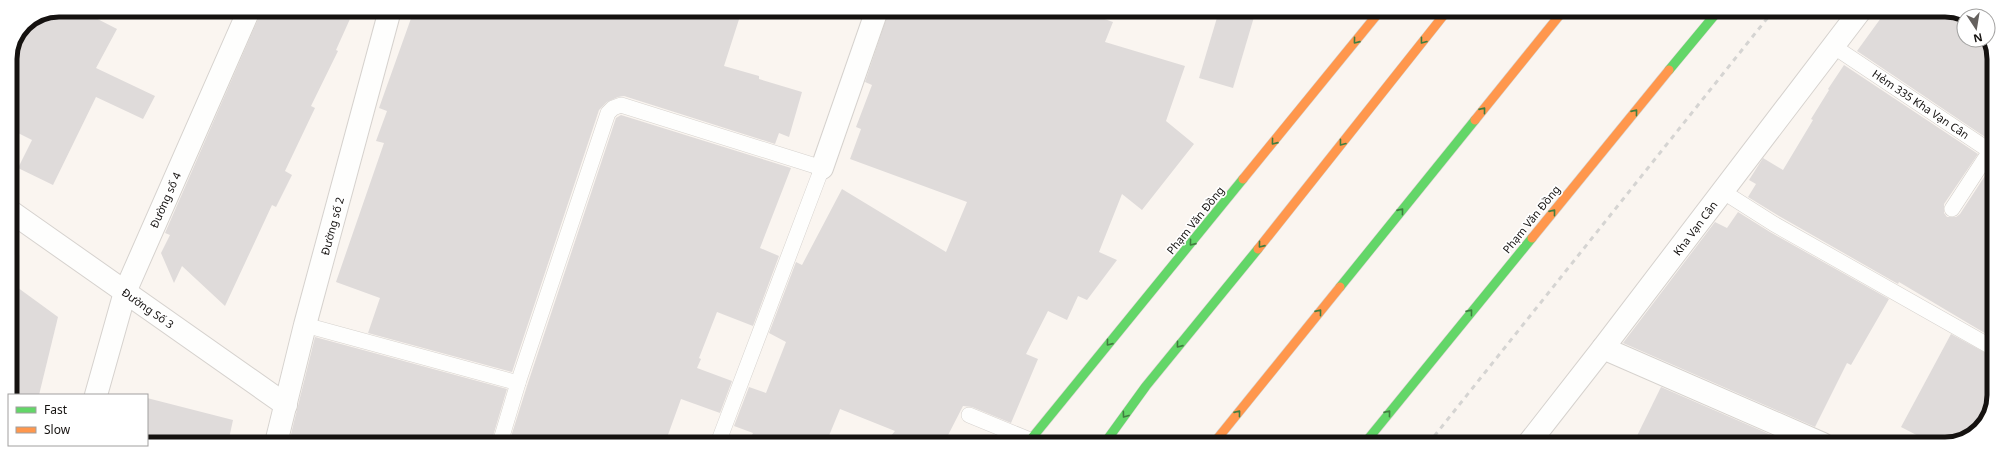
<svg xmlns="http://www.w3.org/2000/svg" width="2004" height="454" viewBox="0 0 2004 454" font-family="'Noto Sans',sans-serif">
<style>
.building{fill:#dfdbda}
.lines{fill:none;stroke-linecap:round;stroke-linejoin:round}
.lane-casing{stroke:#d6d2ce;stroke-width:16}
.street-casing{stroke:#d6d2ce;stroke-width:24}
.fast-casing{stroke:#d6d2ce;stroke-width:10}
.slow-casing{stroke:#d6d2ce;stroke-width:10}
.lane{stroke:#fefefd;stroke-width:15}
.street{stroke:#fefefd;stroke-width:22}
.fast{stroke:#63d668;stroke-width:9}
.slow{stroke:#ff974d;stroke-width:9}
.rail{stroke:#d5d4d2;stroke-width:3;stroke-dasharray:5 5;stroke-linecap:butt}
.oneway{stroke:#407e40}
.labels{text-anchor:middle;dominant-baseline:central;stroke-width:3.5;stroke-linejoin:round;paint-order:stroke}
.street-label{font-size:11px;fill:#151210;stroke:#fff}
.rim{fill:none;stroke:#151210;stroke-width:5}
</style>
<rect width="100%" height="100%" fill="#faf5f0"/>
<!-- building -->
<g class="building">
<path d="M59,10H80L117,29L96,68L155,96L143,119L96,97L53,185L18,168L32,140L10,129V59L28,23Z"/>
<path d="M262,10H354L336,50L338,51L311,106L315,108L285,171L292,175L276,207L272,205L225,306L182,266L174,283L161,253L170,235L165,233Z"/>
<path d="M414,10H742L724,66L759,76V79L802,92L789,137L779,133L775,144L624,96L618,97L607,102L599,110L512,372L368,333L380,298L336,282L384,143L376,141L387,111L379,108Z"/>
<path d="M889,10L1082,11L1113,22L1105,42L1185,66L1166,121L1194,144L1142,210L1122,194L1099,252L1117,260L1087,300L1078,296L1067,320L1048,311L1026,354L1038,359L1011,423L972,407L963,406L944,443H885L895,431L840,409L826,443H748L753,433L734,426L749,387L766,393L786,342L769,333L796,262L802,265L842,189L946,252L967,202L850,159L861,129L856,127L872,85L865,82Z"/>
<path d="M1219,11H1233L1254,17L1233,88L1199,78Z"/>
<path d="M1886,11H1955L1964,16V40H1987L1994,56V143L1857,51Z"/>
<path d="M1844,65L1978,154L1944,204V213L1947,217H1956L1960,214L1994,162L1993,338L1899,282L1898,284L1779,216L1748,197L1756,184L1749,180L1763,158L1783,170L1813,120L1811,119L1829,90L1828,89Z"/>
<path d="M621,115L791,168L760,248L779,256L753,326L717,312L699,358L701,359L697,368L732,381L720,413L681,399L665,443H509L527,386L616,118Z"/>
<path d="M1738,212L1770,232L1889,299L1851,365L1847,363L1815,427L1623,343L1715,222L1727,228Z"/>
<path d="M10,282L58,317L39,395H10Z"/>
<path d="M1951,334L1993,357V405L1975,434L1945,444H1934L1901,427Z"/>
<path d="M315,337L507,389L491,443H306L290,438Z"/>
<path d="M1661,387L1792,444H1633Z"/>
<path d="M147,398L233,420L228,443H147Z"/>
</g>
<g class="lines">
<defs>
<g id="lane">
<path d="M1833,46L1990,151L1952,209"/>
<path d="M1722,191L1774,224L1993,348"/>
<path d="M305,325L518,383"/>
<path d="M969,415L1030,440"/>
<path d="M500,443L518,383L608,113L613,108L621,105L822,168L718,443"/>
</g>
<g id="street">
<path d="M822,168L877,10"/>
<path d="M10,211L286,405"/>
<path d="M1603,348L1823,444"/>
<path d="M96,395L125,292L249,10"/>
<path d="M276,443L305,325L390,10"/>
<path d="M1528,444L1603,348L1860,11"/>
</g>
<g id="fast">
<path d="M1669,70L1718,11"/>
<path d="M1340,287L1475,120"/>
<path d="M1027,444L1243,179"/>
<path d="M1104,444L1146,386L1258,249"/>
<path d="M1364,444L1532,238"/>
</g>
<g id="slow">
<path d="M1475,120L1563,11"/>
<path d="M1243,179L1380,11"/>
<path d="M1532,238L1669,70"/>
<path d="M1258,249L1447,11"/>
<path d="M1213,444L1340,287"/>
</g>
</defs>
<!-- lane casing -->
<use href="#lane" class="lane-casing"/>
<!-- street casing -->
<use href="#street" class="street-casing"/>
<!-- fast casing -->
<use href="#fast" class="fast-casing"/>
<!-- slow casing -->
<use href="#slow" class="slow-casing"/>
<!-- lane -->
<use href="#lane" class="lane"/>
<!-- street -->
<use href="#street" class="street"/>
<!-- fast -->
<use href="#fast" class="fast"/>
<!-- slow -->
<use href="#slow" class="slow"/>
<!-- rail -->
<path class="rail" d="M1428,444L1773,11"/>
</g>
<!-- one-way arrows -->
<defs><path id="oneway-chevron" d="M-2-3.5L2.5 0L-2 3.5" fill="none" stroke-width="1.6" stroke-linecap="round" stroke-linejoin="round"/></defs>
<g class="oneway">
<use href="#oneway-chevron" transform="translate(1356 41) rotate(129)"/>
<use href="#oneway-chevron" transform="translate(1423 41) rotate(128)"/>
<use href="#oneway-chevron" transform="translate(1483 110) rotate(-51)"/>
<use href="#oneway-chevron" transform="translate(1635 112) rotate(-51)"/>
<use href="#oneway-chevron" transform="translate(1274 142) rotate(129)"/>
<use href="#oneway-chevron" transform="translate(1342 143) rotate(128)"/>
<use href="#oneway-chevron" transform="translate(1401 211) rotate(-51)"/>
<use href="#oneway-chevron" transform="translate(1553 212) rotate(-51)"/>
<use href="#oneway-chevron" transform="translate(1192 243) rotate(129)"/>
<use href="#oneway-chevron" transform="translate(1261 245) rotate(129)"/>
<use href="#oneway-chevron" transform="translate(1319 312) rotate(-51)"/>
<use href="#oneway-chevron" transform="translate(1470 312) rotate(-51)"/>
<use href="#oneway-chevron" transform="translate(1109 343) rotate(129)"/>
<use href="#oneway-chevron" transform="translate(1179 345) rotate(129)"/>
<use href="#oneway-chevron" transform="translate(1238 413) rotate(-51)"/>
<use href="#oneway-chevron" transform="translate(1388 413) rotate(-51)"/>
<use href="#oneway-chevron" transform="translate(1125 415) rotate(126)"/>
</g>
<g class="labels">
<!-- street labels -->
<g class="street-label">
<text transform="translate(1921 104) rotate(34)">Hẻm 335 Kha Vạn Cân</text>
<text transform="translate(165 200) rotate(-66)">Đường số 4</text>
<text transform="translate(1531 219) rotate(-51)">Phạm Văn Đồng</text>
<text transform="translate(1195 220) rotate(-51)">Phạm Văn Đồng</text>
<text transform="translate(332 226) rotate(-75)">Đường số 2</text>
<text transform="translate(1695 228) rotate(-53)">Kha Vạn Cân</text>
<text transform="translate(148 308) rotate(35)">Đường Số 3</text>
</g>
</g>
<!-- crop -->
<path d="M0 0H2004V454H0ZM59 17H1945A42 42 0 0 1 1987 59V395A42 42 0 0 1 1945 437H59A42 42 0 0 1 17 395V59A42 42 0 0 1 59 17Z" fill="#fff" fill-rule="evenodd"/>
<path class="rim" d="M59 17H1945A42 42 0 0 1 1987 59V395A42 42 0 0 1 1945 437H59A42 42 0 0 1 17 395V59A42 42 0 0 1 59 17Z"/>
<!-- legend -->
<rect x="8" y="394" width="140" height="52" fill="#ffffff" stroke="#a1a09f"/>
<rect x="16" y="407" width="20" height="6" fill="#63d668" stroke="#a1a09f"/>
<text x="44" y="414" font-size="12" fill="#151210">Fast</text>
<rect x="16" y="427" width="20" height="6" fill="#ff974d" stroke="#a1a09f"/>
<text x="44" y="434" font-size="12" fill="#151210">Slow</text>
<!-- north arrow -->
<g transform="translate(1976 28) rotate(168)"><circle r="19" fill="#ffffff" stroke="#a1a09f"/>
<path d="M0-3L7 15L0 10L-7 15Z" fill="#65615e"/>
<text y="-6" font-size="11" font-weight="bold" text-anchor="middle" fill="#151210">N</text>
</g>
</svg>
